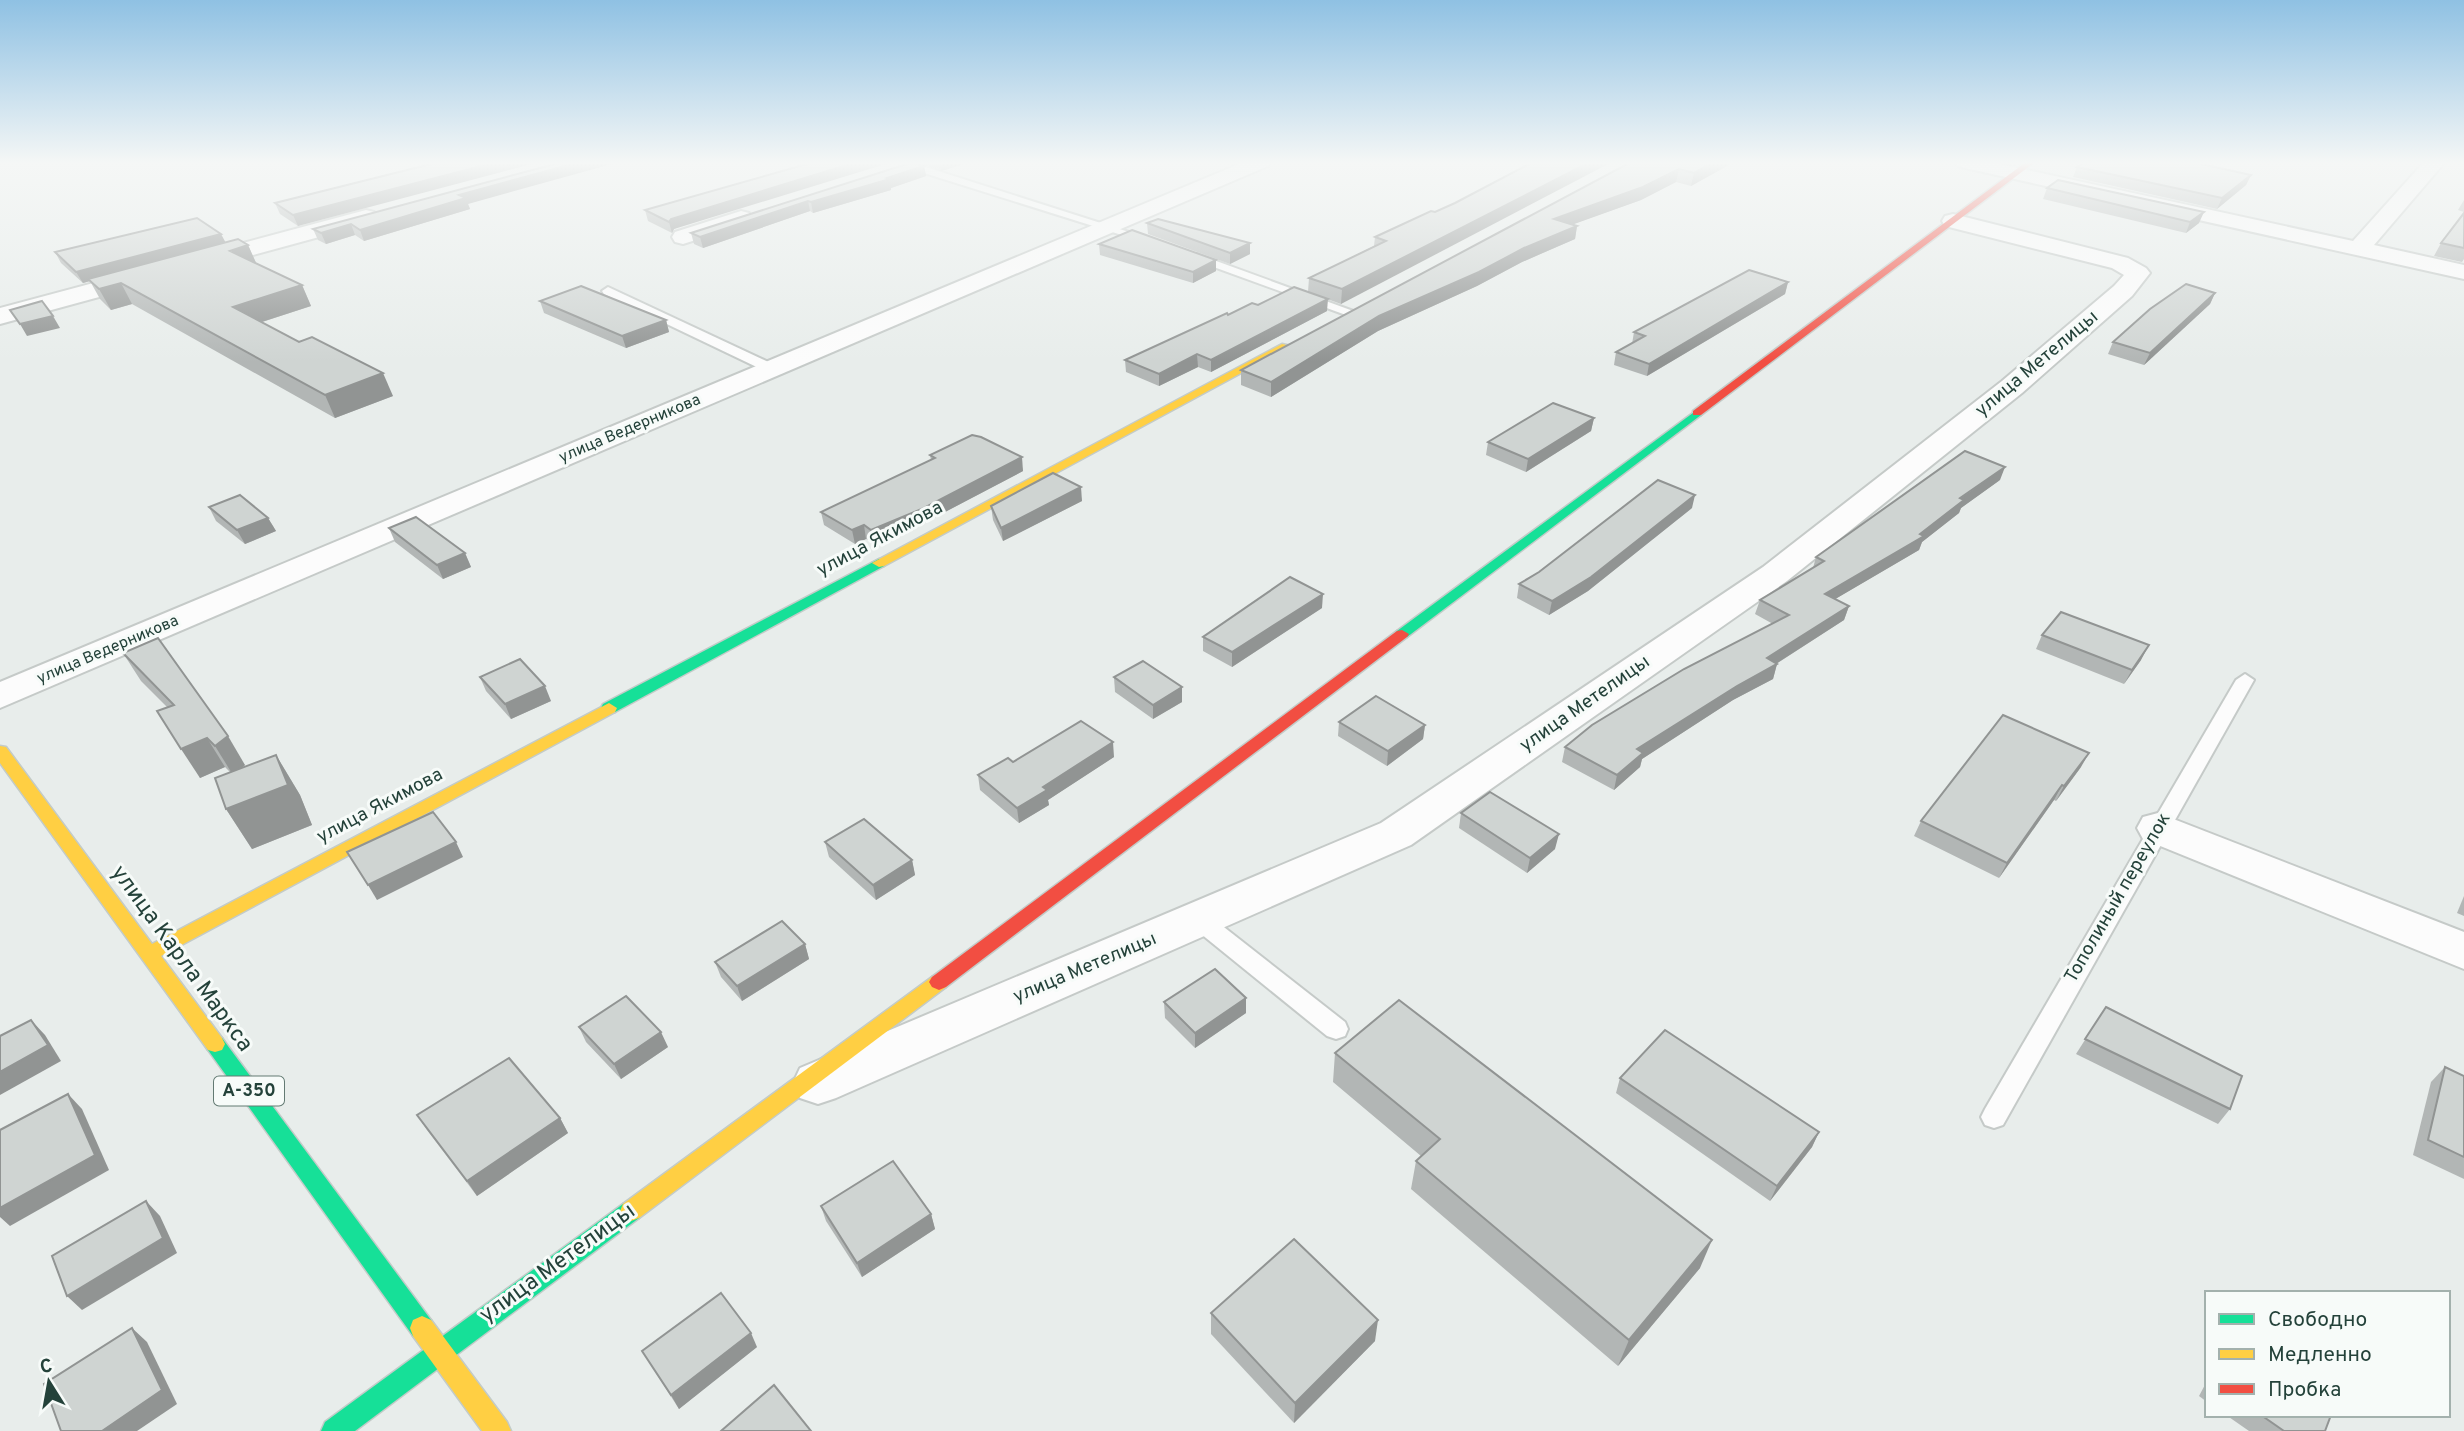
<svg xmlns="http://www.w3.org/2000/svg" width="2464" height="1431" viewBox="0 0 2464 1431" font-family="Overpass,sans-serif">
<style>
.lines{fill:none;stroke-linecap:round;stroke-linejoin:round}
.lane-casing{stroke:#c5cac8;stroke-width:4}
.street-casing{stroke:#c5cac8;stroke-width:4}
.fast-casing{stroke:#c3cbc8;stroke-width:3}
.slow-casing{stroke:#c3cbc8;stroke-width:3}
.jam-casing{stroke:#c3cbc8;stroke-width:3}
.lane{fill:#fcfcfc;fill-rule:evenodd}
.street{fill:#fcfcfc;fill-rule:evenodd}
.fast{fill:#16e098;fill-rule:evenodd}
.slow{fill:#ffcf43;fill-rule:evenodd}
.jam{fill:#f24e42;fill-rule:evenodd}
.wall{fill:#b2b6b5}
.shaded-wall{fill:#919493}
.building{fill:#cfd4d2;stroke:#919493;stroke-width:2}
.labels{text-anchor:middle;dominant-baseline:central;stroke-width:6;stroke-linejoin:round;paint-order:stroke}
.far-street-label{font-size:16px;fill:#24423a;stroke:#f7fbf9}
.shield{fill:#f7fbf9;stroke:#637a73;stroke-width:2}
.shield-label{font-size:18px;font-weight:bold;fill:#24423a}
.street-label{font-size:19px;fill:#24423a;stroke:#f7fbf9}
.near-street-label{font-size:23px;fill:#24423a;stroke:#f7fbf9}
</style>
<rect width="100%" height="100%" fill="#e8edeb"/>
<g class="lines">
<defs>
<g id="lane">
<path d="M905,163H913L1154,240L1144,242L905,167Z"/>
<path d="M1189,254H1197L1356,312L1354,315H1346L1189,258Z"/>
<path d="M608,287L777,366L779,369L777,372H767L604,294L602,291Z"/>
<path d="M2245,674L2254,680L2003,1125L1994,1128L1985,1125L1981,1117L1985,1109L2236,680Z"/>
<path d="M1198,910L1206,913L1345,1022L1348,1029L1345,1036L1336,1039L1327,1036L1190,925L1187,919L1190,913Z"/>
</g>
<g id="street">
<path d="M1244,162H1271L1268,166L0,708V682Z"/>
<path d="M1955,162H1991L2353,241L2424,162H2445L2374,245L2464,265V279L1965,168L1958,166Z"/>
<path d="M366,210L374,212L377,217L374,222L0,324V308Z"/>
<path d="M741,211L749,213L752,218L749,223L683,244L675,242L672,237L675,232Z"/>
<path d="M1953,214L2128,258L2146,268L2150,273L2132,296L2022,393L1787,581L1411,845L836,1098L818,1104L800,1098L793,1083L800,1068L1381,823L1763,567L2002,381L2114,286L2124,275L2112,268L1945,226L1942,221L1945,216Z"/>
<path d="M2158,813L2464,932V969L2143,839L2137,828L2143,817Z"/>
</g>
<g id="fast">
<path d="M1697,410L1701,411V415L1407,637H1397L1395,634L1397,631Z"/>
<path d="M879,559L886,563L884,566L615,712H603L601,708L603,704Z"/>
<path d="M215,1036L222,1038L431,1320L434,1328L431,1336L422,1340L413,1336L208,1050L205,1044L208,1038Z"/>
<path d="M631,1201L639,1204L642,1211L639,1218L355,1431H321L325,1422L623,1204Z"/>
</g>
<g id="slow">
<path d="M1282,344L1291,346L884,566L879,567L872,563Z"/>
<path d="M609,703L617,708L615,712L161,956L222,1038L225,1044L222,1050L215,1052L208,1050L0,763V746L6,747L152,944Z"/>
<path d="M939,974L946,977L949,982L946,987L639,1218L631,1221L623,1218L620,1211L623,1204L932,977Z"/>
<path d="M422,1316L431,1320L507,1422L511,1431H482L413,1336L410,1328L413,1320Z"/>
</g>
<g id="jam">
<path d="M2026,162H2035L1701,415H1693V411Z"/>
<path d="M1402,630L1409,634L1407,637L946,987L939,990L932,987L929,982L932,977L1397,631Z"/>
</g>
</defs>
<!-- lane casing -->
<use href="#lane" class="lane-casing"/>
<!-- street casing -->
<use href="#street" class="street-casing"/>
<!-- fast casing -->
<use href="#fast" class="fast-casing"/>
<!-- slow casing -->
<use href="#slow" class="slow-casing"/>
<!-- jam casing -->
<use href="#jam" class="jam-casing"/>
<!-- lane -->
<use href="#lane" class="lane"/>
<!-- street -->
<use href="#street" class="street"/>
<!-- fast -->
<use href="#fast" class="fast"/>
<!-- slow -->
<use href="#slow" class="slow"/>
<!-- jam -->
<use href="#jam" class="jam"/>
</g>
<!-- wall -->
<g class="wall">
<path d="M439,162L298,226L280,214L275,203Z"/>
<path d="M814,162L674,229L672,233L648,221L645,210Z"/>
<path d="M928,162H970L941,171L929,167Z"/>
<path d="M1631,162H1734L1691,186L1676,182L1641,200L1573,224L1577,226L1575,239L1522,262L1477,286L1378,331L1271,397L1241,385V370Z"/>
<path d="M924,166L926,176L891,188V190L813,213L810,211L703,248L694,244L691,233Z"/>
<path d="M2077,167L2251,175L2246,185L2217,209L2073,177Z"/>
<path d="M2047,188L2199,223L2186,233L2043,199Z"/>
<path d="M2464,200V212L2458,210Z"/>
<path d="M1455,203L1341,304L1308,292L1309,278L1374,246L1375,237Z"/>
<path d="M468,204L470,209L364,241L355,235L326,244L318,240L313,229Z"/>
<path d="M2464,213V259L2462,262L2434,256L2441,243Z"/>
<path d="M1147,223L1250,243V254L1230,264L1148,234Z"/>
<path d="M225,242L248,245L256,263L302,285L311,306L262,322L393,396L335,418L132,304L111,310L100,299L90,281L83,283L61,263L55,252Z"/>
<path d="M1099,244L1216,271L1193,283L1100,255Z"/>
<path d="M1788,282L1785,294L1647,376L1614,365L1616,352L1632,344L1634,332Z"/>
<path d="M2215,293L2210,304L2144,365L2108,354L2113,342Z"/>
<path d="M540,301L666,320L669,332L626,348L544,313Z"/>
<path d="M1258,305L1327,311L1211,372L1198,367L1159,386L1126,372L1125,360L1228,315Z"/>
<path d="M1594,418L1591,431L1526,472L1486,455L1488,442Z"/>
<path d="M930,455L1023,471L926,522L874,543L866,539L855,544L824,525L821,512L931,460Z"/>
<path d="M2000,480L1961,508L1959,513L1922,542L1919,550L1835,599L1849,606L1844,620L1776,664H1777L1773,679L1733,700L1642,759L1640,767L1614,790L1562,762L1565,747L1773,624L1755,614L1760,600L1813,568L1816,557Z"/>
<path d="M1082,501L1003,541L993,520L991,506Z"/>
<path d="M209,507L268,518L276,531L245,544L216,521Z"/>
<path d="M1692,508L1588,591L1549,615L1517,598L1519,584Z"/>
<path d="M389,528L465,553L471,567L443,579L395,542Z"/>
<path d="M1322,608L1232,667L1203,651V637Z"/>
<path d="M2042,635L2141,660L2124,684L2036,649Z"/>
<path d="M123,653L245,765L242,768L276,755L300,795L312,825L252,849L226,809L230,772L225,767L200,778L167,707L141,681Z"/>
<path d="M480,677L551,701L511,719L486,691Z"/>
<path d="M1114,677L1182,687V702L1153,719L1115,692Z"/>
<path d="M1339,722L1425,725L1423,739L1387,766L1338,736Z"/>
<path d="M1114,757L1048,800L1049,805L1019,823L980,790L978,775L1013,762Z"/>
<path d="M2081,767L2056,801L2054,800L1999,878L1914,836L1921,821Z"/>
<path d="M1461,813L1555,849L1527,873L1459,828Z"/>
<path d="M825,842L912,860L915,875L876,900L829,857Z"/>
<path d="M2464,896V916L2457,913Z"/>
<path d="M805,944L809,959L742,1001L721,977L715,962Z"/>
<path d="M1164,1002L1246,1013L1195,1048L1165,1018Z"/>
<path d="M2106,1007L2230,1109L2218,1124L2076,1054Z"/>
<path d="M579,1027L668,1047L621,1079L586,1042Z"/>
<path d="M1335,1053L1700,1268L1618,1366L1411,1189L1416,1161L1421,1156L1333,1082Z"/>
<path d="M2445,1067L2464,1076V1179L2413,1155L2431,1082Z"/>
<path d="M1620,1078L1819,1132L1812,1147L1770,1201L1616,1093Z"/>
<path d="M417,1115L560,1118L568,1133L477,1196L427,1130Z"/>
<path d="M821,1206L931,1214L935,1229L862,1277L826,1221Z"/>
<path d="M1211,1313L1375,1341L1294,1423L1211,1334Z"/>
<path d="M757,1347L679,1409L642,1351Z"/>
<path d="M2207,1381V1402L2199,1396Z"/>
<path d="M2226,1415H2331L2325,1431H2249Z"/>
</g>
<!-- shaded-wall -->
<g class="shaded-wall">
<path d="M497,162H539L298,226L293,215Z"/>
<path d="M580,162H619L468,204L470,209L364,241L360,230L459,195Z"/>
<path d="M857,162H892L674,229L672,233L669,222L671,219Z"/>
<path d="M940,162H970L941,171Z"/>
<path d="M1590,162H1612L1341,304L1342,289Z"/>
<path d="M1714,162H1734L1691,186L1694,173Z"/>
<path d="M924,166L926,176L891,188V190L813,213L811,202Z"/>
<path d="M1679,169L1676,182L1641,200L1552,232L1554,219Z"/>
<path d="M2251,175L2246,185L2217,209L2222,198Z"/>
<path d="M808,201L810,211L703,248L700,237Z"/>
<path d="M2204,212L2199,223L2186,233L2190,222Z"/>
<path d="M351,224L355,235L326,244L321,233Z"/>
<path d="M1577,226L1575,239L1522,262L1477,286L1378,331L1271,397V382L1379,316L1524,248Z"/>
<path d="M221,234L227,245L88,279L90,281L83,283L76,272Z"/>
<path d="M1250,243V254L1230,264V253Z"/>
<path d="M248,245L257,265L230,251Z"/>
<path d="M1216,260V271L1193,283V272Z"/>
<path d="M1788,282L1785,294L1647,376L1649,364Z"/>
<path d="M121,283L132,304L111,310L99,289Z"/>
<path d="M302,285L311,306L243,328L233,307Z"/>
<path d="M2215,293L2210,304L2144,365L2150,353Z"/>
<path d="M1328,299L1327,311L1211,372V360Z"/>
<path d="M53,316L60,328L27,336L20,324Z"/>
<path d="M666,320L669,332L626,348L622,336Z"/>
<path d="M1197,354L1198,367L1159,386V374Z"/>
<path d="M383,373L393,396L335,418L325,395Z"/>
<path d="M1594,418L1591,431L1526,472L1528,459Z"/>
<path d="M1022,457L1023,471L926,522L874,543L871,530Z"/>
<path d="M2005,467L2000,480L1961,508L1959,513L1922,542L1919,550L1820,608L1825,594Z"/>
<path d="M1081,487L1082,501L1003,541L1001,528Z"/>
<path d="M1695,495L1692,508L1588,591L1549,615L1552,601Z"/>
<path d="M268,518L276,531L245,544L237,530Z"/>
<path d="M864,525L866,539L855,544L852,530Z"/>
<path d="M465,553L471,567L443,579L437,565Z"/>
<path d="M1323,594L1322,608L1232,667V652Z"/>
<path d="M1849,606L1844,620L1765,671L1777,664L1773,679L1733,700L1642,759L1640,767L1614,790L1617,775L1637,749L1767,658Z"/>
<path d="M2149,645L2141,660L2124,684L2132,670Z"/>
<path d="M545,686L551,701L511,719L505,704Z"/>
<path d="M1182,687V702L1153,719V705Z"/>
<path d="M1425,725L1423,739L1387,766L1388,751Z"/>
<path d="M228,736L245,765L233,775L215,746Z"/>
<path d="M207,738L225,767L200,778L181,749Z"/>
<path d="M1113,742L1114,757L1048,800L1049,805L1019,823L1017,808L1043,787Z"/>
<path d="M2089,753L2081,767L2056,801L2064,786Z"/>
<path d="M276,755L300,795L312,825L252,849L226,809Z"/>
<path d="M2062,785L2054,800L1999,878L2007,863Z"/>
<path d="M1559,834L1555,849L1527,873L1530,858Z"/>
<path d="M456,842L463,857L377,900L368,885Z"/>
<path d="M912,860L915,875L876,900L873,885Z"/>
<path d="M805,944L809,959L742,1001L737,986Z"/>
<path d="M1246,998V1013L1195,1048V1033Z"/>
<path d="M31,1020L45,1035L61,1061L0,1095V1072Z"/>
<path d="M661,1032L668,1047L621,1079L614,1064Z"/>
<path d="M68,1094L82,1109L109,1170L10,1226L0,1217V1208Z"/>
<path d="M560,1118L568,1133L477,1196L467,1181Z"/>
<path d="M1819,1132L1812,1147L1770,1201L1777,1186Z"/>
<path d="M146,1201L160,1216L177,1253L82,1310L67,1296Z"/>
<path d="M931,1214L935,1229L862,1277L857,1263Z"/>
<path d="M1712,1240L1700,1268L1618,1366L1629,1340Z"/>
<path d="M1378,1320L1375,1341L1294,1423L1295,1403Z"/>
<path d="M132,1328L147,1342L177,1404L137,1431H102Z"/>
<path d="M751,1333L757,1347L679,1409L671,1395Z"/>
</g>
<!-- building -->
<g class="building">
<path d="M439,162H497L293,215L275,203Z"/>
<path d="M562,162H580L459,195L466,198L360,230L351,224L321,233L313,229Z"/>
<path d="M814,162H857L671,219L669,222L645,210Z"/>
<path d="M913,162L924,166L887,178L890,179L811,202L808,201L700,237L691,233Z"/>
<path d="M1533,162H1590L1342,289L1309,278L1386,241L1375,237L1431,211L1435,212L1455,203Z"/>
<path d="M1631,162H1714L1694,173L1679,169L1643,187L1554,219L1577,226L1524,248L1479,272L1379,316L1271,382L1241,370Z"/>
<path d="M2085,162H2192L2251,175L2222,198L2077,167Z"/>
<path d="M2058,180L2204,212L2190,222L2047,188Z"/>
<path d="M2464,213V248L2441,243Z"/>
<path d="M197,218L221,234L76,272L55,252Z"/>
<path d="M1158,219L1250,243L1230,253L1147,223Z"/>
<path d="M1132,230L1216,260L1193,272L1099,244Z"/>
<path d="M238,239L248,245L230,251L302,285L233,307L299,342L312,337L383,373L325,395L121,283L99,289L88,279Z"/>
<path d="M1749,270L1788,282L1649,364L1616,352L1645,336L1634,332Z"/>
<path d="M2186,284L2215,293L2150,353L2113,342L2150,309Z"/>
<path d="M581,286L666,320L622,336L540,301Z"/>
<path d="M1294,287L1328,299L1211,360L1197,354L1159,374L1125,360L1227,313L1228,315L1252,303L1258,305Z"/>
<path d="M42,301L53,316L20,324L10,310Z"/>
<path d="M1553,403L1594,418L1528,459L1488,442Z"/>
<path d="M972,435L981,437L1022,457L924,508L871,530L864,525L852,530L821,512L935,458L930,455Z"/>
<path d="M1965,451L2005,467L1960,498L1964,500L1920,534L1924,536L1825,594L1849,606L1767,658L1777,664L1737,686L1637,749L1643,753L1617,775L1565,747L1592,725L1684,669L1789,615L1760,600L1824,561L1816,557Z"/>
<path d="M1053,473L1081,487L1001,528L991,506Z"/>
<path d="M1658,480L1695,495L1591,577L1552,601L1519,584L1539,572Z"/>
<path d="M240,495L268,518L237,530L209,507Z"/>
<path d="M416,517L465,553L437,565L389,528Z"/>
<path d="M1290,577L1323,594L1232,652L1203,637Z"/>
<path d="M2061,612L2149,645L2132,670L2042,635Z"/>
<path d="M158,638L228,736L215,746L207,738L181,749L157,711L174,705L123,653Z"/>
<path d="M520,659L545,686L505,704L480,677Z"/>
<path d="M1143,661L1182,687L1153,705L1114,677Z"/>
<path d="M1376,696L1425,725L1388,751L1339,722Z"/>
<path d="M2003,715L2089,753L2064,786L2062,785L2007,863L1921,821Z"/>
<path d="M1081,721L1113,742L1043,787L1047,790L1017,808L978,775L1008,758L1013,762Z"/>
<path d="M276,755L288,785L226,809L215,778Z"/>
<path d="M1490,792L1559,834L1530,858L1461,813Z"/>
<path d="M433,812L456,842L368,885L347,852Z"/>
<path d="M864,819L912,860L873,885L825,842Z"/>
<path d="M782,921L805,944L737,986L715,962Z"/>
<path d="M1215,969L1246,998L1195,1033L1164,1002Z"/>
<path d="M626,996L661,1032L614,1064L579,1027Z"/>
<path d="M1399,1000L1712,1240L1629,1340L1416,1161L1440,1139L1335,1053Z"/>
<path d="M2106,1007L2242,1076L2230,1109L2085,1039Z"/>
<path d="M31,1020L48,1045L0,1072V1036Z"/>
<path d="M1665,1030L1819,1132L1777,1186L1620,1078Z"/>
<path d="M509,1058L560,1118L467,1181L417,1115Z"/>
<path d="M2445,1067L2464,1076V1157L2428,1140Z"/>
<path d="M68,1094L95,1155L0,1208V1130Z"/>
<path d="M893,1161L931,1214L857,1263L821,1206Z"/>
<path d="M146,1201L163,1238L67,1296L52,1256Z"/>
<path d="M1294,1239L1378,1320L1295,1403L1211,1313Z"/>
<path d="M721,1293L751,1333L671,1395L642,1351Z"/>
<path d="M132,1328L162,1390L102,1431H61L44,1384Z"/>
<path d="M774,1385L811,1431H721Z"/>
<path d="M2261,1415H2331L2325,1431H2284Z"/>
</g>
<!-- sky -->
<linearGradient id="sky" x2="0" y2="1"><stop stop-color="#8fc1e3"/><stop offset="0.45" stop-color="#f5f7f6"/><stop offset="1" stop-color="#f5f7f6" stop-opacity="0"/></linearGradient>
<rect width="2464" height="362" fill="url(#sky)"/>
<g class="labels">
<!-- far-street labels -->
<g class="far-street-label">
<text transform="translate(630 429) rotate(-23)">улица Ведерникова</text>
<text transform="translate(108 650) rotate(-23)">улица Ведерникова</text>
</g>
<!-- shield labels -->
<rect class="shield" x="214" y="1076.5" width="70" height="29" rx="5"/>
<g class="shield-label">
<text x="249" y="1091">А-350</text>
</g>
<!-- street labels -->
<g class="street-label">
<text transform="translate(2037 364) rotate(-40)">улица Метелицы</text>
<text transform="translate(880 539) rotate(-28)">улица Якимова</text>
<text transform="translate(1585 704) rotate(-35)">улица Метелицы</text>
<text transform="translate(380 806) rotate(-28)">улица Якимова</text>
<text transform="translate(2118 898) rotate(-60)">Тополиный переулок</text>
<text transform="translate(1085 968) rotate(-23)">улица Метелицы</text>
</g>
<!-- near-street labels -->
<g class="near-street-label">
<text transform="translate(181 959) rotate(54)">улица Карла Маркса</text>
<text transform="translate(558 1264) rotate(-36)">улица Метелицы</text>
</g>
</g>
<!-- legend -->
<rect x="2205" y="1291" width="245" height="126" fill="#f7fbf9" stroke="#a3b1ad" stroke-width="2"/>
<rect x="2219" y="1314" width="35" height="10" fill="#16e098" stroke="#a3b1ad" stroke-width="2"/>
<text x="2268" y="1326" font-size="21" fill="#24423a">Свободно</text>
<rect x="2219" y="1349" width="35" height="10" fill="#ffcf43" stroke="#a3b1ad" stroke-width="2"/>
<text x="2268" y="1361" font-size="21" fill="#24423a">Медленно</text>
<rect x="2219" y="1384" width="35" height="10" fill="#f24e42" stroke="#a3b1ad" stroke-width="2"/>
<text x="2268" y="1396" font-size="21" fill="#24423a">Пробка</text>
<!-- north arrow -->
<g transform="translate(49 1382) rotate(349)" stroke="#f7fbf9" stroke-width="5" paint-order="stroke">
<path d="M0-5L12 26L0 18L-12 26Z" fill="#24423a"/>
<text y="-10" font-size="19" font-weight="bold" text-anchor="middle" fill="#24423a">С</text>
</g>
</svg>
